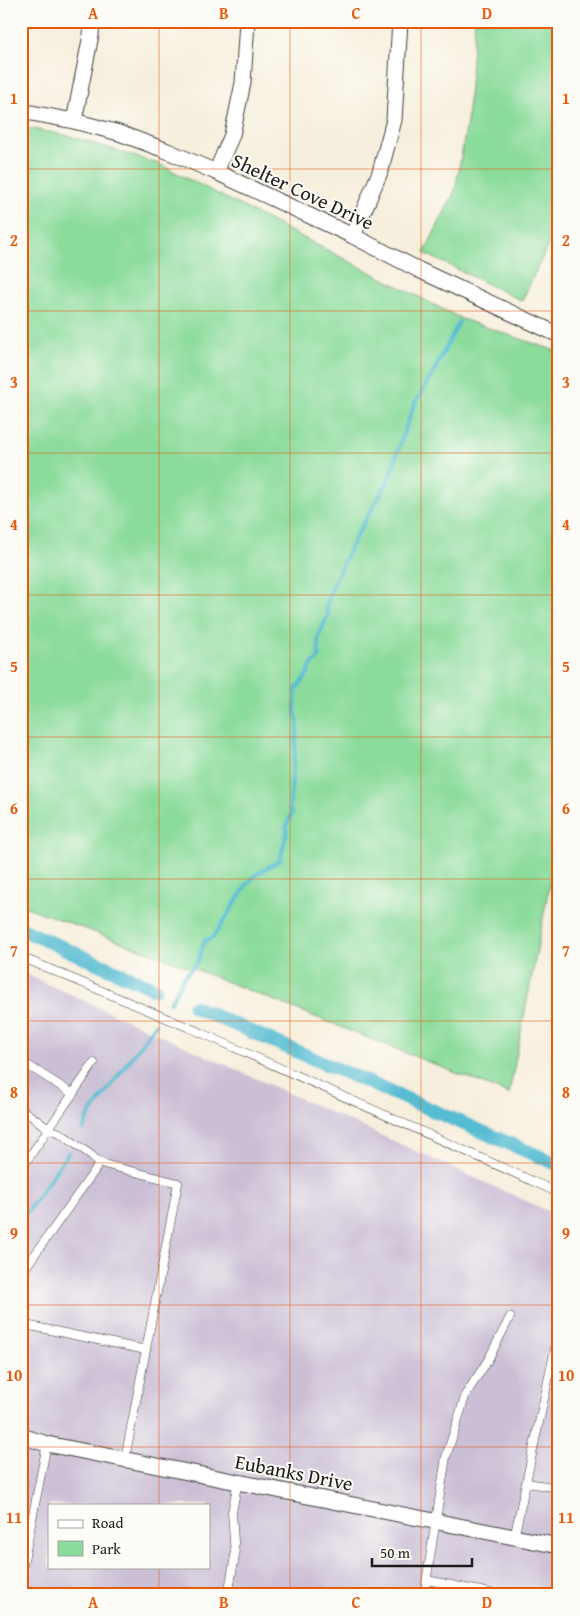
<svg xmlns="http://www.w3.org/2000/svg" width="580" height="1616" viewBox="0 0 580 1616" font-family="'Gentium Book Plus',serif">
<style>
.industrial{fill:#cbbfd5;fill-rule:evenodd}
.green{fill:#8bdb9b;stroke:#547c5c}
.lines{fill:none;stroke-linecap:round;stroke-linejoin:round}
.stream{stroke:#55bcd2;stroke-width:4}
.canal{stroke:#55bcd2;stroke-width:14}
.service-casing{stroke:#3d3c39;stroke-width:9}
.minor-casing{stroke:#3d3c39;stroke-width:17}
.service{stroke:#fff;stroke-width:8}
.minor{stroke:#fff;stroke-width:15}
.grid{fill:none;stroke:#e8590c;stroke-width:1;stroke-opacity:0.55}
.labels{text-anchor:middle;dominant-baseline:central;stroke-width:4;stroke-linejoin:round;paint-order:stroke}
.street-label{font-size:20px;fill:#1c1c1c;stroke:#fdfcf7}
.neatline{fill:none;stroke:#e8590c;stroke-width:2}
.grid-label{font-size:16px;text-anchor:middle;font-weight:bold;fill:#e8590c}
</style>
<rect width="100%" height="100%" fill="#fdfcf7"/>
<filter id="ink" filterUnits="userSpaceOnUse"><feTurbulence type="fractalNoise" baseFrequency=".02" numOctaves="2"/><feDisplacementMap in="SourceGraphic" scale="10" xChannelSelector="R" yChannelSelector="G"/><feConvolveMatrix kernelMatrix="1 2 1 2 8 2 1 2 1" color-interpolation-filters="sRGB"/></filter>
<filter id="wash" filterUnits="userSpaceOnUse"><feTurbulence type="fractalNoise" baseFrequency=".0096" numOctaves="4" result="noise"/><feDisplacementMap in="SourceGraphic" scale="20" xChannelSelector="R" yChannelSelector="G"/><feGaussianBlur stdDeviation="1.12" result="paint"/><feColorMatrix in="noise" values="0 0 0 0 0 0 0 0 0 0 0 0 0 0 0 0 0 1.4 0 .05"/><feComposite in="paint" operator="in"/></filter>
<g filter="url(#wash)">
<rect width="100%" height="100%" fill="#f7efdd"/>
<!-- industrial -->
<path class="industrial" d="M21,972L559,1216V1595H21ZM49,1505H209V1567H49Z"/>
<!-- green -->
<g class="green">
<path d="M475,21H559V221L522,301L424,253L455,191L467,123Z"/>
<path d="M21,127L70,136L159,164L462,319L559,352V836L509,1094L205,973L21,905Z"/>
</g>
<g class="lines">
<!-- stream -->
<g class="stream">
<path d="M170,1003L183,978L197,963L205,940L213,938L247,884L258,873L280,860L287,832L286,827L292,813L290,809V801L298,721L295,713L296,689L307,675L311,666L319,657L318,638L328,615L326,605L336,578L354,540L388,481L405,429L415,403L430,379L459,322"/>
<path d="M83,1130L88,1117L156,1024"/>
<path d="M21,1221L69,1152"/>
</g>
<!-- canal -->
<g class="canal">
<path d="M21,929L155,989"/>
<path d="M194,1007L559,1165"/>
</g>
</g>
</g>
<g filter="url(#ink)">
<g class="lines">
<defs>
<g id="service">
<path d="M21,957L204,1034L559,1193"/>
<path d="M21,1061L73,1094"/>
<path d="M21,1109L49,1129L60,1133L91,1155L100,1163L178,1183L125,1459"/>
<path d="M21,1169L94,1063"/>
<path d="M21,1274L100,1163"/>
<path d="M21,1324L146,1350"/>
<path d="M527,1483L559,1488"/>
<path d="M514,1538L559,1330"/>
<path d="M21,1575L47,1444"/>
<path d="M427,1580L500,1595"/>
<path d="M228,1595L235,1556L232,1512L238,1481"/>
<path d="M424,1595L446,1457L466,1394L488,1360L510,1317"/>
</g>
<g id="minor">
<path d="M21,111L74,121L119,133L165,150L216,172L353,236L419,270L559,335"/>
<path d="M74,121L91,35L92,21"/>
<path d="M216,172L232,135L243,83L247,21"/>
<path d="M353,236L380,172L394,120L400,21"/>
<path d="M21,1436L47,1444L559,1546"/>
</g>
</defs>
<!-- service casing -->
<use href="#service" class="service-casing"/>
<!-- minor casing -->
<use href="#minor" class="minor-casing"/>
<!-- service -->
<use href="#service" class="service"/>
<!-- minor -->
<use href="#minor" class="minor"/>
</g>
</g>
<!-- grid -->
<path class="grid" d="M159,21V1505M290,21V1595M421,21V1595M21,169H559M21,311H559M21,453H559M21,595H559M21,737H559M21,879H559M21,1021H559M21,1163H559M21,1305H559M21,1447H559M159,1567V1595"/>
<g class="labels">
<!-- street labels -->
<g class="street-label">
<text transform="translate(303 191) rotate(25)">Shelter Cove Drive</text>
<text transform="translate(294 1472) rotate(11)">Eubanks Drive</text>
</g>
</g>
<!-- margin -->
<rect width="580" height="1616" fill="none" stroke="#fdfcf7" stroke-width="55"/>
<!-- legend -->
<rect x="48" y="1504" width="162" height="65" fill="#fdfcf7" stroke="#a3a29f"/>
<rect x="58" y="1520" width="25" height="8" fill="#ffffff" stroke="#a3a29f"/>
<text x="92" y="1528" font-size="15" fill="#1c1c1c">Road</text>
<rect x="58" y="1541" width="25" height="15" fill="#8bdb9b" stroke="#a3a29f"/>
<text x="92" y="1554" font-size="15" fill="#1c1c1c">Park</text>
<!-- scale -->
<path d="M372 1558v8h100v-8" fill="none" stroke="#1c1c1c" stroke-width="2.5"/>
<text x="380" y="1558" font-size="15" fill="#1c1c1c" stroke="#fdfcf7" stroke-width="4" paint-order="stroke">50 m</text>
<rect x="28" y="28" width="524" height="1560" class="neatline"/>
<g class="grid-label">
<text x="93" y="19">A</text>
<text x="224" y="19">B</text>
<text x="356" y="19">C</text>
<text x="487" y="19">D</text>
<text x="14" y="104">1</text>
<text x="566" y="104">1</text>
<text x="14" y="246">2</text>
<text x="566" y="246">2</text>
<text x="14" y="388">3</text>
<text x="566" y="388">3</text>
<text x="14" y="530">4</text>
<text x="566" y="530">4</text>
<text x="14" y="672">5</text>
<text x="566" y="672">5</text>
<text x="14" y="814">6</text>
<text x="566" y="814">6</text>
<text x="14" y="956">7</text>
<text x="566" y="956">7</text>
<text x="14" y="1098">8</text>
<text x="566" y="1098">8</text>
<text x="14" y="1239">9</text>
<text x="566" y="1239">9</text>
<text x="14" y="1381">10</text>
<text x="566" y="1381">10</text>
<text x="14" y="1523">11</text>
<text x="566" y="1523">11</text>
<text x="93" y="1608">A</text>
<text x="224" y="1608">B</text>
<text x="356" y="1608">C</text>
<text x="487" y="1608">D</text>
</g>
</svg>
